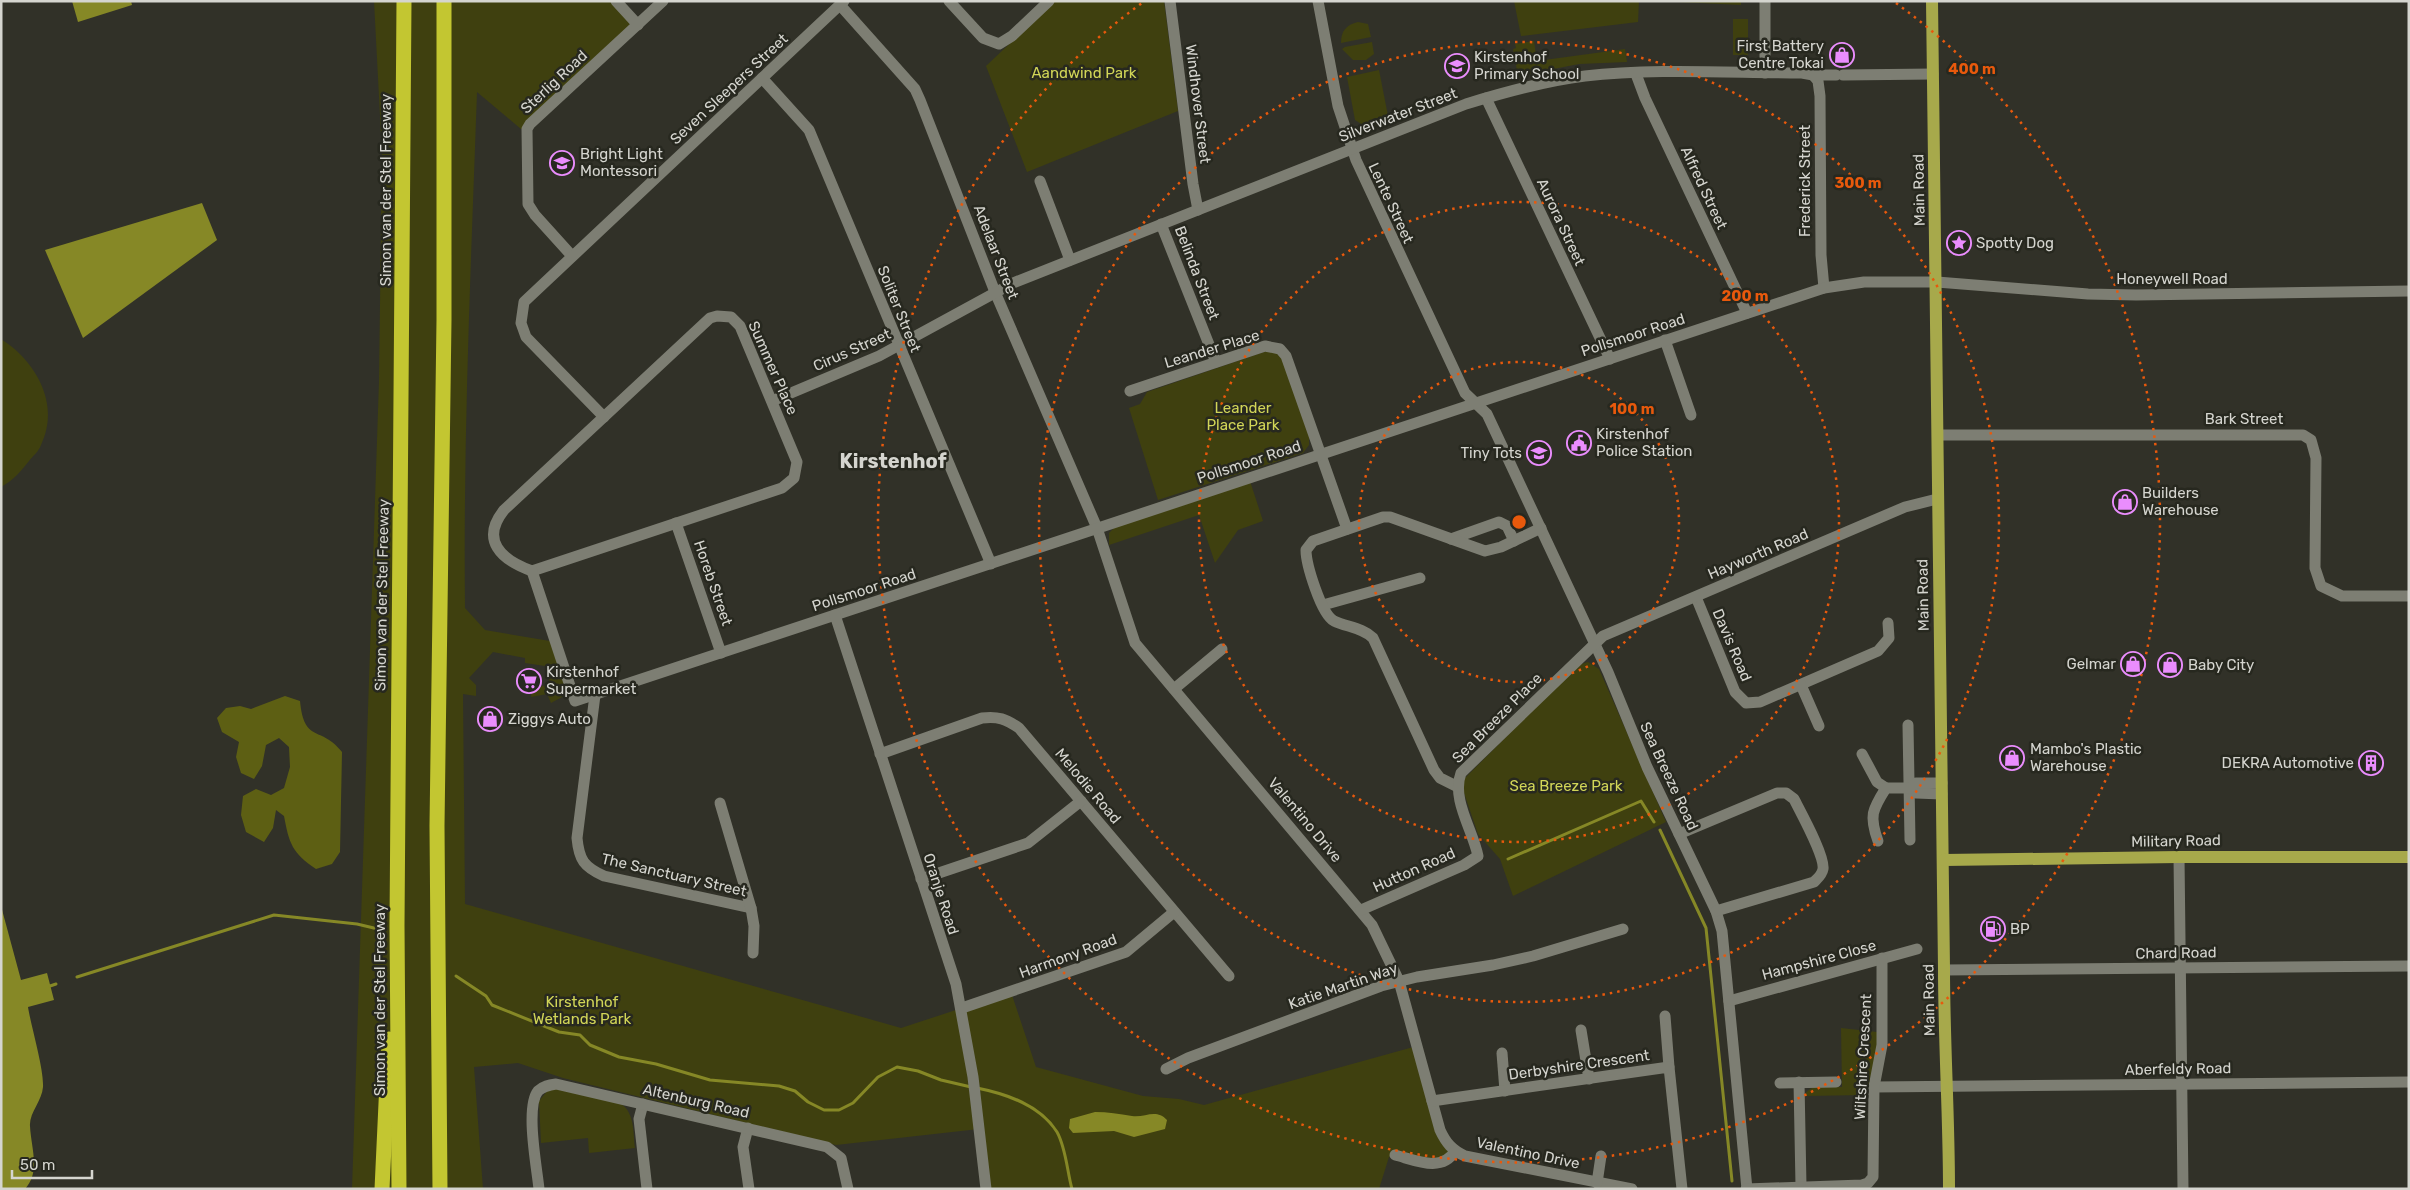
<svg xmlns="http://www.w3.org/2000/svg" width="2410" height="1190" viewBox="0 0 2410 1190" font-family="Rubik,sans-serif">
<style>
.green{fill:#3f400f}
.forest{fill:#5d5f13}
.water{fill:#868826}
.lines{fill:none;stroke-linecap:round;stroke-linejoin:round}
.stream{stroke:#868826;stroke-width:3}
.minor{stroke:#7d7e73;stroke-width:11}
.major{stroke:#a7a94b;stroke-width:12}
.highway{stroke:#c3c631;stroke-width:15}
.ring{fill:none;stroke:#e8590c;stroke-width:2.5;stroke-dasharray:2.5 5}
.labels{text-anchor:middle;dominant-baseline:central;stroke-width:5;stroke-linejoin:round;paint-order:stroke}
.poi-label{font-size:15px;fill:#d5d5cf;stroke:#27281f;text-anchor:start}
.park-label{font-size:15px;fill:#d1d557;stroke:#27281f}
.street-label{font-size:15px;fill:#d5d5cf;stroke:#27281f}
.district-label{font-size:20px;font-weight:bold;fill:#d5d5cf;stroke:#27281f}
.centre{fill:#e8590c;stroke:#27281f;stroke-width:2.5}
.ring-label{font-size:15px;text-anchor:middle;font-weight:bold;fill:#e8590c;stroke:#27281f;stroke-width:5;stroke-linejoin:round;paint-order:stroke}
</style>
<rect width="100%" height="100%" fill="#313128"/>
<!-- green -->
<g class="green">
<path d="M374,1H616L638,25L527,129H521L477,92C471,264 463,436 465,608L485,630L550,641L565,686L562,697L551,703L547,694L531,697L532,689L550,684L545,666L525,663V658L493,652L469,678L476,685V696L463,694L465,904L901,1028L1011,992L1036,1067L1143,1096L1179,1099L1204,1105L1417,1046L1432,1101L1455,1151L1446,1162L1395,1155L1389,1157L1379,1189H986L979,1129L836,1145L563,1078L518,1063L474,1067L483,1189H352L379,381L382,154Z"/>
<path d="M1055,1H1164L1178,111L1027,172L986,66Z"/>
<path d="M1514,1H1639L1638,22L1521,36Z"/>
<path d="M1658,1H1741V5Z"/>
<rect x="1733" y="19" width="15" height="36"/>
<path d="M1358,22L1368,24L1371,37L1341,43C1341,31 1346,25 1358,22Z"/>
<path d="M1534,41L1537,61L1625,49L1627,62L1579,64L1518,76L1513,49L1516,48L1515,44Z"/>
<path d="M1372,42L1374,54L1366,60H1353L1342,49L1345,47Z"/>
<path d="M1379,70L1389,121L1369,129L1355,120L1347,77Z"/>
<path d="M1,339C36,361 61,405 41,445C39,451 33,456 29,461C20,472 14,480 1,487Z"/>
<path d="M1264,352H1275L1283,359L1309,436V445L1303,453L1158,500L1129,408L1140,404L1147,392Z"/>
<path d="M1250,481L1263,521L1238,530L1215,563L1199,515L1109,545V533L1116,526Z"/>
<path d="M1588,662L1599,669L1666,822L1513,896L1500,859L1478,834L1463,790L1464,779L1578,665Z"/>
<path d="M1841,1028L1877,1032V1050L1866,1095L1804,1096C1810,1082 1829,1087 1842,1087Z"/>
<path d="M556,1088L621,1104C635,1113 633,1133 635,1148L589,1153L588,1138L541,1143L539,1101L548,1090Z"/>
</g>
<!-- forest -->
<path class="forest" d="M285,696L300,701C304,744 321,725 342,752L340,852L332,864L316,869C292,853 289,843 284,816L276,810L273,828L264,842L246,832L241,815L243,796L256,789L271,795L284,788L290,767L289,747L279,738L266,745L262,766L254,779L241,773L236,757L239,742L222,732L217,718L226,708L240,706L251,709Z"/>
<!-- water -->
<g class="water">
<path d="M72,1H131L132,5L78,22Z"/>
<path d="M202,203L217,240L83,338L45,250Z"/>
<path d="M1,906L21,980L47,973L54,1000L28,1007C31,1026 44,1069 43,1087C42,1101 29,1113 30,1126C31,1148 41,1171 25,1189H1Z"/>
<path d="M1095,1112C1108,1112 1119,1114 1132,1116C1145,1118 1156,1108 1167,1120L1165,1129L1134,1137L1114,1131L1073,1133L1069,1128L1070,1119Z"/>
</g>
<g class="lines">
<!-- stream -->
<g class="stream">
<path d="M1660,830L1706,928L1732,1181"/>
<path d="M1508,859L1641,801L1654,822"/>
<path d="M456,976L486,996L492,1005L559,1032L580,1035L590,1045L619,1057L656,1064L710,1080L779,1086L795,1091L808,1102L824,1110H839L853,1103L878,1077L897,1067L918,1071L941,1080L971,1087"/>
<path d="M77,977L274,915L357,924L378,929"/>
<path d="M50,986L56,984"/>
<path d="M977,1088C1007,1094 1040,1105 1057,1132C1066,1148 1067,1171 1072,1189"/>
</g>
<!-- minor -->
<g class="minor">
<path d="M616,1L638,25"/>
<path d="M949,1L983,38L999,44L1012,36L1049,1"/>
<path d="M1170,1L1193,184L1198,210"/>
<path d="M1318,1L1338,106L1356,160L1465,393L1487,414L1608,672L1647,767L1716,911L1722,931L1747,1189"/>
<path d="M1765,1V73"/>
<path d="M840,5L915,89L920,100L995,292L1097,528L1135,643L1372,925L1399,981L1440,1130C1446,1143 1452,1150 1465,1156L1632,1189"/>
<path d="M1636,74L1645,98L1747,313"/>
<path d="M1813,75L1818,81L1820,96L1821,255L1824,288"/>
<path d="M1843,75L1933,74"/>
<path d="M762,78L809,130L991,564"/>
<path d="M1486,98L1610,359"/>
<path d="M1040,181L1070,260"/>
<path d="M1161,224L1216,362"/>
<path d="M572,256L535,215L528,204L527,129L530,124L663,1"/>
<path d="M717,316L731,317L740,326L797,462L794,478L782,488L532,571C501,560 480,540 504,510L710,318Z"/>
<path d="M1665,340L1691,415"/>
<path d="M1130,391L1265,346L1280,349L1286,356L1347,529"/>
<path d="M772,401L879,356L1013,283L1466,104C1505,92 1544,81 1585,76C1654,68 1732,73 1802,73L1813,75H1836"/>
<path d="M604,417L526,337L521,323L524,302L844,1"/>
<path d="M1938,435H2303L2311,440L2316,458L2315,568L2321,586L2342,596H2409"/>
<path d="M676,523L721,653"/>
<path d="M1451,539L1499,522L1507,526L1514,541"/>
<path d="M532,571L575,701L1824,288L1864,282H1937L2088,294L2136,295L2409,291"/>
<path d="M1696,597L1735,692L1746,703L1760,702L1878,651L1889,638L1888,623"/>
<path d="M1323,605L1420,578"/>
<path d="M835,615L956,984L973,1077L986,1189"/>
<path d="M1801,685L1819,726"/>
<path d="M1174,689L1222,649"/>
<path d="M595,695L577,838C579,860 584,867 604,876L751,908"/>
<path d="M1908,725L1910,840"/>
<path d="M880,754L982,718C998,716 1006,719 1019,728L1229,976"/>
<path d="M1862,754L1877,782L1886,788"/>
<path d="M1458,787L1440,778L1434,770L1373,638C1363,628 1347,627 1334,621C1321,614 1306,564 1306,550L1313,541L1383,517H1390L1485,551L1501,547L1541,528"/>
<path d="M1910,788L1916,793L1942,794"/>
<path d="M720,803L751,908L754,926L753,953"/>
<path d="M1679,834L1777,793H1786L1794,799C1801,813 1825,856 1823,869C1822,875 1818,878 1814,882L1716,911"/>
<path d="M1878,841C1869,816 1872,810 1886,788H1910L1916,783H1942"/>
<path d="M2179,857L2183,1189"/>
<path d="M921,879L1028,843L1081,801"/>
<path d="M1361,910L1464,865L1478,856C1473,830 1451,799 1461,773L1603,636L1905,507L1937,499"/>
<path d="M1944,970L2409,966"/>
<path d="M1729,1001L1917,949"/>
<path d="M962,1008L1126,952L1174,912"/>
<path d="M1665,1016L1669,1067"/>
<path d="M1581,1030L1589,1079"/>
<path d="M1502,1053L1505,1091"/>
<path d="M1166,1069L1188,1058L1381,986L1417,977L1493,965L1533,956L1623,929"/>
<path d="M1799,1082L1801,1186"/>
<path d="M1780,1083L1836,1082"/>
<path d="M1874,1087L2409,1082"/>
<path d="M1432,1101L1669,1067L1682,1189"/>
<path d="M643,1104L639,1119L647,1189"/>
<path d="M748,1128L743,1147L749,1189"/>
<path d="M1395,1155C1415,1160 1442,1173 1455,1151"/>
<path d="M1597,1183L1601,1156"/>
<path d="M539,1189C537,1168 525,1107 538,1091C543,1086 549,1085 556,1084L827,1147L841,1158L848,1189"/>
<path d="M1746,1189L1862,1185L1868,1183L1873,1177L1874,1087L1882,1045V958"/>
</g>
<!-- major -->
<g class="major">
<path d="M1932,1C1936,324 1941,646 1944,968C1944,1042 1949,1115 1949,1189"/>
<path d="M1944,860L2179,857H2409"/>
</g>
<!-- highway -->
<g class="highway">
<path d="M382,1189L389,1039"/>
<path d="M399,1189L397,925L404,1"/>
<path d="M440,1189L437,826L444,320V1"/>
</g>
</g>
<!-- distance rings -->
<g class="ring">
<circle cx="1519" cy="522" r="160"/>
<circle cx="1519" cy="522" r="320"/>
<circle cx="1519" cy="522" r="480"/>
<path d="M1896 3A641 641 0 1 1 1142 3"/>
</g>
<!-- icons -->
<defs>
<symbol id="shop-ring" viewBox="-11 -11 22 22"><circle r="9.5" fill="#27281f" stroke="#ea8dfd" stroke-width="1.5"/><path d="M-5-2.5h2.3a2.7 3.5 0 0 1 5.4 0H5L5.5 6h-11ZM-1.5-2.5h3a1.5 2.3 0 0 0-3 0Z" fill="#ea8dfd"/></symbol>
<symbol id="school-ring" viewBox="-11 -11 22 22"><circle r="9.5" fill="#27281f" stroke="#ea8dfd" stroke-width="1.5"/><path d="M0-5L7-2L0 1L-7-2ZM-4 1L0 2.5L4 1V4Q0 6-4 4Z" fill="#ea8dfd"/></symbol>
<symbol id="sight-ring" viewBox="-11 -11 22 22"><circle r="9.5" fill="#27281f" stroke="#ea8dfd" stroke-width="1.5"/><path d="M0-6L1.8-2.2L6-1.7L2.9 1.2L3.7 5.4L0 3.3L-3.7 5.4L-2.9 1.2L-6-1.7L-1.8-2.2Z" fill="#ea8dfd"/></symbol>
<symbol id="civic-ring" viewBox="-11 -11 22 22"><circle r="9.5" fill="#27281f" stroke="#ea8dfd" stroke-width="1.5"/><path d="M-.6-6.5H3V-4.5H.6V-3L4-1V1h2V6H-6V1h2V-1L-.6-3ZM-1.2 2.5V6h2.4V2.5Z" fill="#ea8dfd"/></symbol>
<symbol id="supermarket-ring" viewBox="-11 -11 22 22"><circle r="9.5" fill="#27281f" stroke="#ea8dfd" stroke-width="1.5"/><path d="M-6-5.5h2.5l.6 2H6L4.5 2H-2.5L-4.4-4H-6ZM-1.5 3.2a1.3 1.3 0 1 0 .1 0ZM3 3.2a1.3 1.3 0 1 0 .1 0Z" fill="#ea8dfd"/></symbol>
<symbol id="building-ring" viewBox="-11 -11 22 22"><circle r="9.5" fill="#27281f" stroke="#ea8dfd" stroke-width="1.5"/><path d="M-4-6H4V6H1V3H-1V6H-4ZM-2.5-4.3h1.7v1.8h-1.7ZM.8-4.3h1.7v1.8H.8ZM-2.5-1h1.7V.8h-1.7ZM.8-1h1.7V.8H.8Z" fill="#ea8dfd"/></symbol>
<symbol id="fuel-ring" viewBox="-11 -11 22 22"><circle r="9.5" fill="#27281f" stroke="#ea8dfd" stroke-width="1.5"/><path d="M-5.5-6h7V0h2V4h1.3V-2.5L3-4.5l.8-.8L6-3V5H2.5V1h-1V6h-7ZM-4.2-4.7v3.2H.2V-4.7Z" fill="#ea8dfd"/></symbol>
</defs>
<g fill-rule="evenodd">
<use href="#shop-ring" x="1828" y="41" width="28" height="28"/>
<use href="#school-ring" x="1443" y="52" width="28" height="28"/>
<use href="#school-ring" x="548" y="149" width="28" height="28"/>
<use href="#sight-ring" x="1945" y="229" width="28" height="28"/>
<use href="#civic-ring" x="1565" y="429" width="28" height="28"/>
<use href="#school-ring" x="1525" y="439" width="28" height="28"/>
<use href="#shop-ring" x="2111" y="488" width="28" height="28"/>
<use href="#shop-ring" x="2119" y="650" width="28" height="28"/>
<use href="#shop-ring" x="2156" y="651" width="28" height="28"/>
<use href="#supermarket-ring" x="515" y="667" width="28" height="28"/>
<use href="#shop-ring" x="476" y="705" width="28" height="28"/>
<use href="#shop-ring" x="1998" y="744" width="28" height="28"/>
<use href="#building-ring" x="2357" y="749" width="28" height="28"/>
<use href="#fuel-ring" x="1979" y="915" width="28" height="28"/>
</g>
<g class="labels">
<!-- poi labels -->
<g class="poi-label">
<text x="1824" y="46" text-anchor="end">First Battery<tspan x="1824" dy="17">Centre Tokai</tspan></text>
<text x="1474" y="57">Kirstenhof<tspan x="1474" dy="17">Primary School</tspan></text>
<text x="580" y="154">Bright Light<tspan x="580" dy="17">Montessori</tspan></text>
<text x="1976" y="243">Spotty Dog</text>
<text x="1596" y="434">Kirstenhof<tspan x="1596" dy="17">Police Station</tspan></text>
<text x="1522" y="453" text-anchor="end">Tiny Tots</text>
<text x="2142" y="493">Builders<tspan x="2142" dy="17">Warehouse</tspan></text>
<text x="2116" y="664" text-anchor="end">Gelmar</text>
<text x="2188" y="665">Baby City</text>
<text x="546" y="672">Kirstenhof<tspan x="546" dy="17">Supermarket</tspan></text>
<text x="508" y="719">Ziggys Auto</text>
<text x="2030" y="749">Mambo's Plastic<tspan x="2030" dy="17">Warehouse</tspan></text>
<text x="2354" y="763" text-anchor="end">DEKRA Automotive</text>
<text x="2010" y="929">BP</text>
</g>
<!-- park labels -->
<g class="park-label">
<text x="1084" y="73">Aandwind Park</text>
<text x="1243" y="408">Leander<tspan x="1243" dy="17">Place Park</tspan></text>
<text x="1566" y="786">Sea Breeze Park</text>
<text x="582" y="1002">Kirstenhof<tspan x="582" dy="17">Wetlands Park</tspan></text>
</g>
<!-- street labels -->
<g class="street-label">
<text transform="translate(554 82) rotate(-43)">Sterlig Road</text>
<text transform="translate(729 89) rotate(-43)">Seven Sleepers Street</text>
<text transform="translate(1198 104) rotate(83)">Windhover Street</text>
<text transform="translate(1398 115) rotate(-21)">Silverwater Street</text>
<text transform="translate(1805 181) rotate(-90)">Frederick Street</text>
<text transform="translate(1704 188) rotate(65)">Alfred Street</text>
<text transform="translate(386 190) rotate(-90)">Simon van der Stel Freeway</text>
<text transform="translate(1919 190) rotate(-91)">Main Road</text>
<text transform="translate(1391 203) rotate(65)">Lente Street</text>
<text transform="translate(1561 222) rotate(65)">Aurora Street</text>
<text transform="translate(996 252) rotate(69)">Adelaar Street</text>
<text transform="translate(1197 273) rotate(69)">Belinda Street</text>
<text x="2172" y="279">Honeywell Road</text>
<text transform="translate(899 309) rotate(68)">Soliter Street</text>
<text transform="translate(1633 335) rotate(-18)">Pollsmoor Road</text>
<text transform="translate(1212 349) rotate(-17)">Leander Place</text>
<text transform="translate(852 350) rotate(-24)">Cirus Street</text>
<text transform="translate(773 368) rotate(66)">Summer Place</text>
<text x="2244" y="419">Bark Street</text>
<text transform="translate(1249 462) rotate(-18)">Pollsmoor Road</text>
<text transform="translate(1758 554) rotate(-23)">Hayworth Road</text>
<text transform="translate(713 583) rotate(71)">Horeb Street</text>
<text transform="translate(864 590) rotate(-18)">Pollsmoor Road</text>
<text transform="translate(382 595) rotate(-89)">Simon van der Stel Freeway</text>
<text transform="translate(1923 595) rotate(-91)">Main Road</text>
<text transform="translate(1732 645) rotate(67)">Davis Road</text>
<text transform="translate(1497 718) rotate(-45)">Sea Breeze Place</text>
<text transform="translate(1669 776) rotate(65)">Sea Breeze Road</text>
<text transform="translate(1088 786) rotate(50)">Melodie Road</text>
<text transform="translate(1305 820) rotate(50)">Valentino Drive</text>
<text transform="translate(2176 841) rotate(-1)">Military Road</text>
<text transform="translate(1414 870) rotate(-24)">Hutton Road</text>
<text transform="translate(674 875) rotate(13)">The Sanctuary Street</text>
<text transform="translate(941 894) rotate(72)">Oranje Road</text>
<text transform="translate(2176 953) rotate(-1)">Chard Road</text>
<text transform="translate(1068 956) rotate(-20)">Harmony Road</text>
<text transform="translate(1819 960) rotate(-15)">Hampshire Close</text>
<text transform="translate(1343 986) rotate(-19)">Katie Martin Way</text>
<text transform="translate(380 1000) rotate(-90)">Simon van der Stel Freeway</text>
<text transform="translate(1929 1000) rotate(-91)">Main Road</text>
<text transform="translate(1863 1057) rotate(-87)">Wiltshire Crescent</text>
<text transform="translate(1579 1065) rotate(-8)">Derbyshire Crescent</text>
<text transform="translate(2178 1069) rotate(-1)">Aberfeldy Road</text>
<text transform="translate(696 1101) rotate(13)">Altenburg Road</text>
<text transform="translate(1528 1153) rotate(12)">Valentino Drive</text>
</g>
<!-- district labels -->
<g class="district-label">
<text x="893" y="461">Kirstenhof</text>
</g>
</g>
<circle cx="1519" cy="522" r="8" class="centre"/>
<g class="ring-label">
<text x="1972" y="74">400 m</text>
<text x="1858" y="188">300 m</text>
<text x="1745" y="301">200 m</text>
<text x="1632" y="414">100 m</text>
</g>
<!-- border -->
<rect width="2410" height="1190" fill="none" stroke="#d5d5cf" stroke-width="5"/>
<!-- scale -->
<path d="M12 1170v8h80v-8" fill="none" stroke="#d5d5cf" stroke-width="2.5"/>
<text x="20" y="1170" font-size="15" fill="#d5d5cf" stroke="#27281f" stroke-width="4" paint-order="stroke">50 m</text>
</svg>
